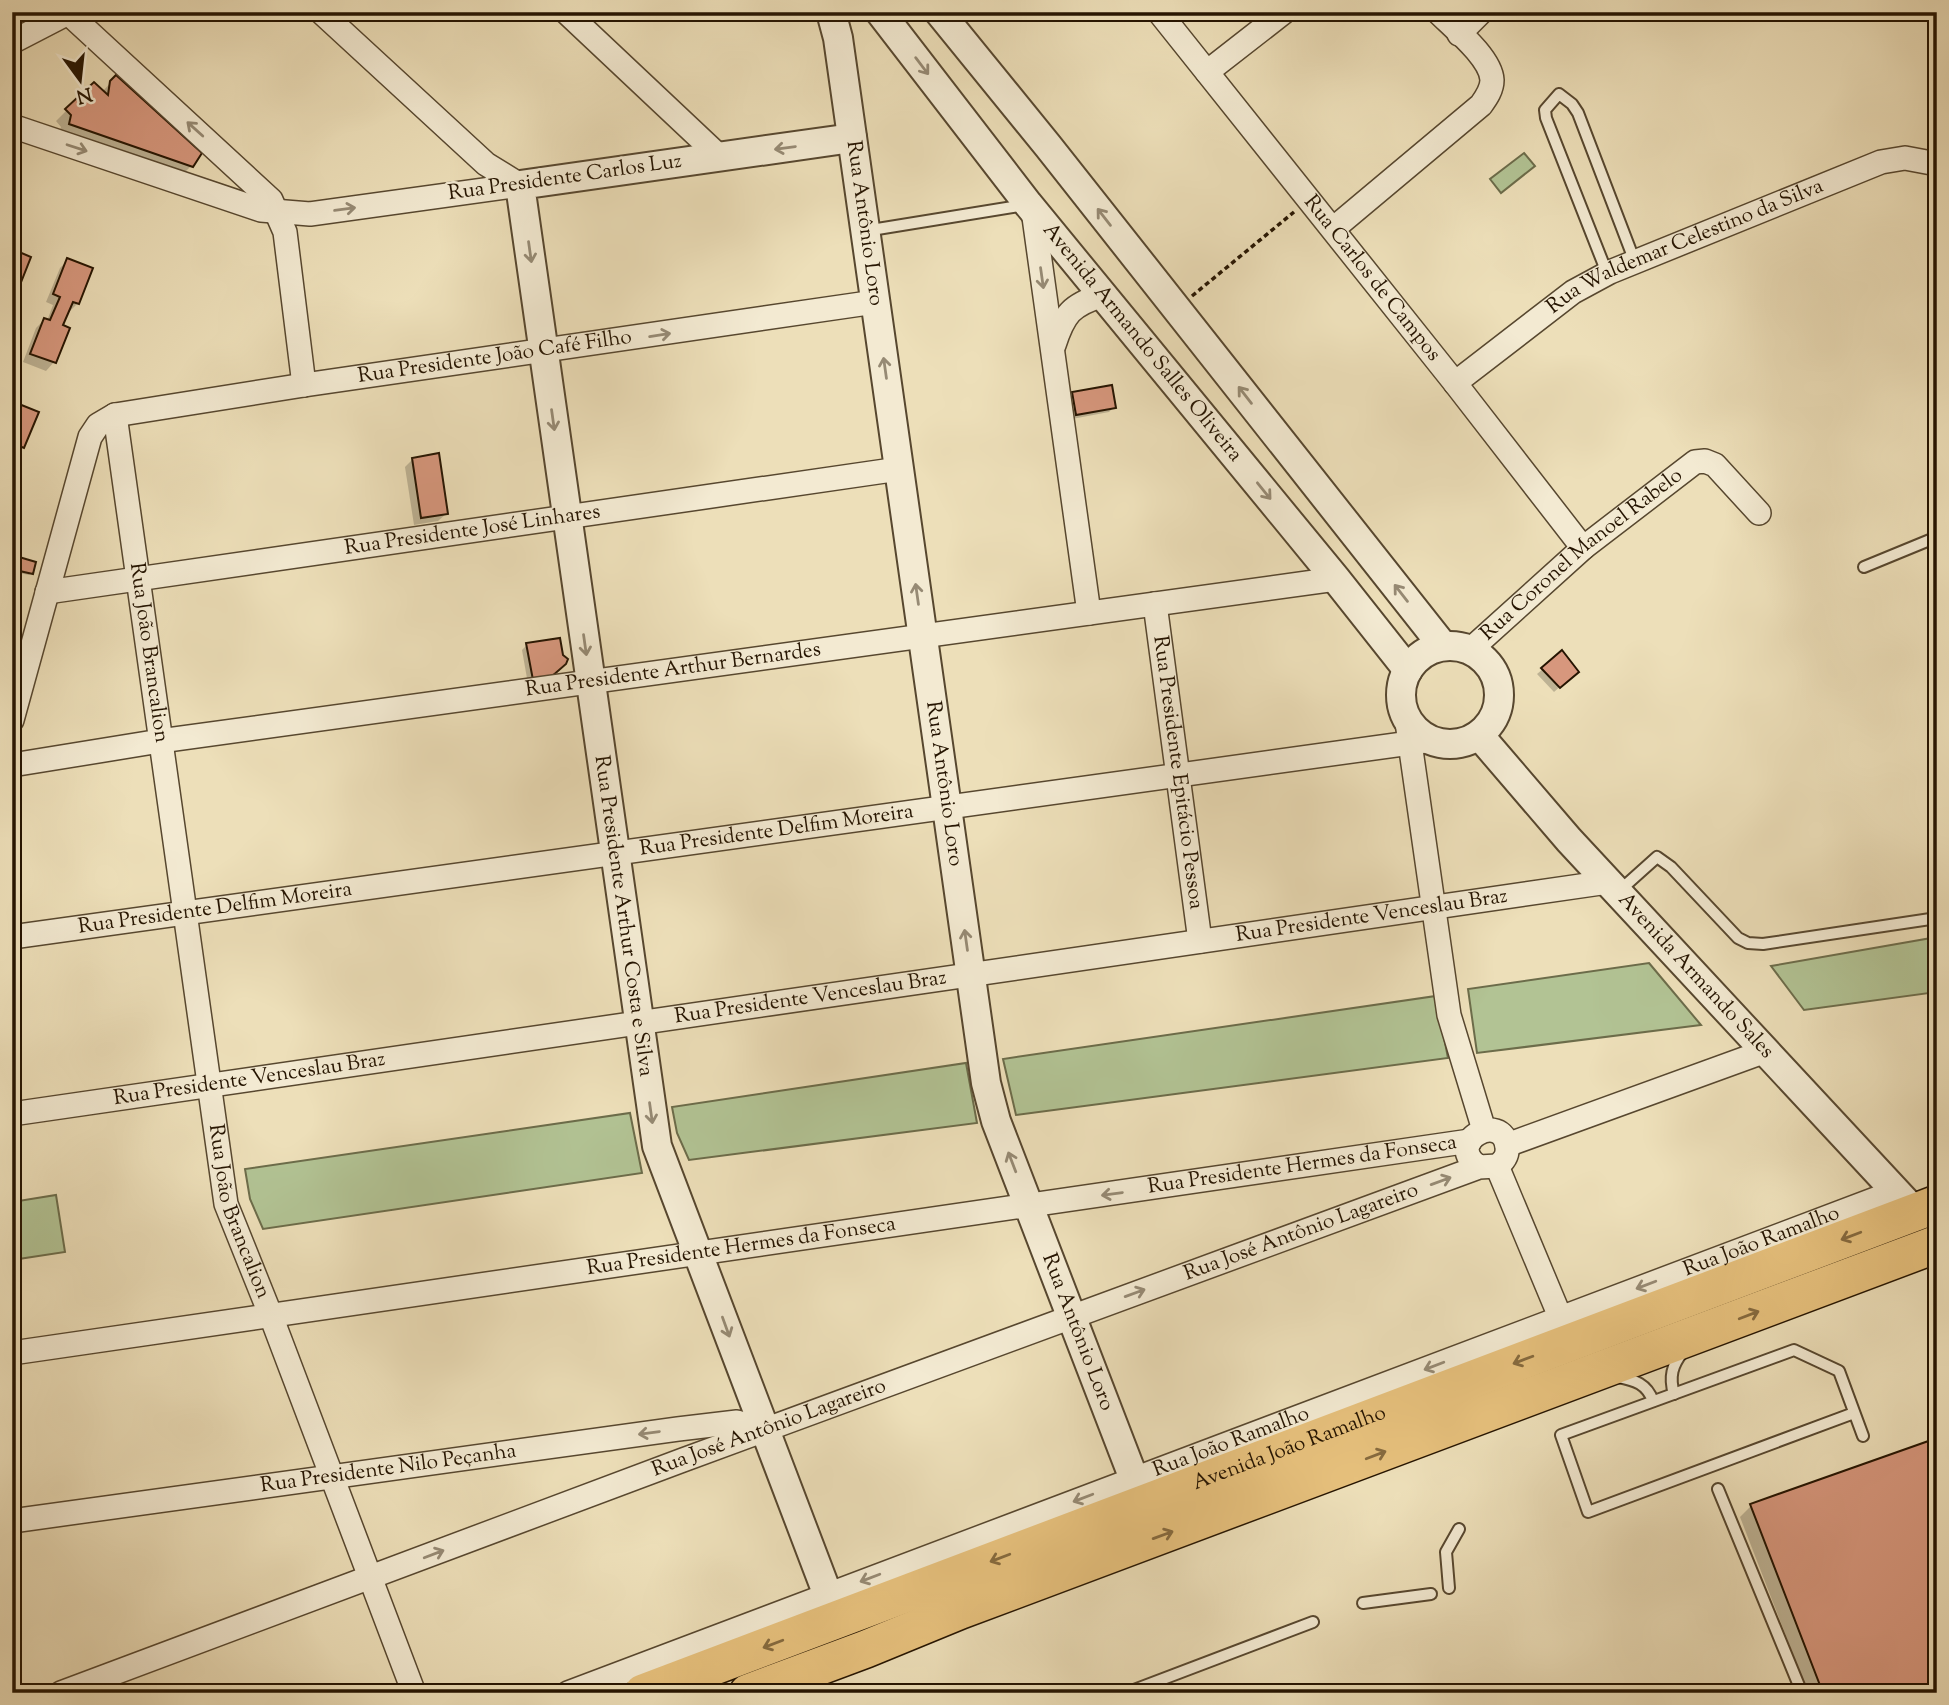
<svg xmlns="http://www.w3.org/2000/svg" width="1949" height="1705" viewBox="0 0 1949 1705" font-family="'Sorts Mill Goudy',serif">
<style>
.green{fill:#b2c394;stroke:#6c6c4a;stroke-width:2}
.shadow{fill:#0003}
.building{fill:#d7977d;stroke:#251401;stroke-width:2}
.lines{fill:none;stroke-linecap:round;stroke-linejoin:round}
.service-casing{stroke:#57472f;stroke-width:14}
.minor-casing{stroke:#57472f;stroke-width:26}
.tertiary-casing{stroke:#57472f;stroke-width:32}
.trunk-casing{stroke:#251401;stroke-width:40}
.path{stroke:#251401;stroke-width:3.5;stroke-dasharray:5 3.5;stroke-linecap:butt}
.service{stroke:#f3ead2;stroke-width:10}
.minor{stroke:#f3ead2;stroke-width:23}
.tertiary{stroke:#f3ead2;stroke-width:28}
.trunk{stroke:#e6c07c;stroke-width:37}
.oneway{stroke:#968a74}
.oneway2{stroke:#866a3e}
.labels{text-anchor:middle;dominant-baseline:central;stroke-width:5;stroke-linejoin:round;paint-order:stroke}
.street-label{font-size:21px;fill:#251401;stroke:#f3ead2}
</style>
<rect width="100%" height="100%" fill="#eddfb9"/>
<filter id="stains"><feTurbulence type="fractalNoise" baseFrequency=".00286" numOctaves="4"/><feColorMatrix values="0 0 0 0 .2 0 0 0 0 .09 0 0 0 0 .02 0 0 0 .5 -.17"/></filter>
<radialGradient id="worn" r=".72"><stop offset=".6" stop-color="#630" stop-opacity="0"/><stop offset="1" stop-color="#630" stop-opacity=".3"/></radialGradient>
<!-- green -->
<g class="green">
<path d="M1524,153L1535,166L1501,193L1490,179Z"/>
<path d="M1937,937V992L1804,1010L1771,966Z"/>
<path d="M1649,963L1701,1025L1477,1053L1468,989Z"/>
<path d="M1436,996L1448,1058L1016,1115L1003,1059Z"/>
<path d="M966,1063L977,1123L689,1160L677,1133L672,1107Z"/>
<path d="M630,1113L642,1173L263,1229L250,1199L245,1169Z"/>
<path d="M56,1195L65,1252L12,1260V1202Z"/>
</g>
<!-- shadow -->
<g class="shadow">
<path d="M116,77L191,166L180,177L59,135L61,127L56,121L67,110L102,92Z"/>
<path d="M68,260L78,303L70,311L67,310L61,326L68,329L54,362L46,371L23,362L36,328L44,320L47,321L53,305L46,302L60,268Z"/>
<path d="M1073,394L1114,407L1109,412L1072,419L1068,399Z"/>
<path d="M14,404L37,413L22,447L14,455L12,454Z"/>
<path d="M413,459L447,513L438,521L414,525L405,467Z"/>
<path d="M20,559L31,573L29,575L14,572Z"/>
<path d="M527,645L561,656L528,684L522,650Z"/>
<path d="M1562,653L1571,677L1554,692L1537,674Z"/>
<path d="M1751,1506L1937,1693H1808L1740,1517Z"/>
</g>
<!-- building -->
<g class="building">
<path d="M116,75L202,153L193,167L69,124L71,115L65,109L94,82L108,95L110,81Z"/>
<path d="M12,249L31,257L12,305Z"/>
<path d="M67,258L93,268L79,304L73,302L63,325L70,328L56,363L30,354L44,318L50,320L60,297L53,294Z"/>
<path d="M1112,385L1116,408L1076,415L1072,392Z"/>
<path d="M14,402L39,412L24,448L17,445L12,457Z"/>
<path d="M439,453L448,514L421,518L412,458Z"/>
<path d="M19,557L36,562L33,574L15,570Z"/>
<path d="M560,638L563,655L568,659L566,664L551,677L533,680L526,643Z"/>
<path d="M1562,650L1579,672L1560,688L1541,668Z"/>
<path d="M1937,1438V1693H1823L1750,1504Z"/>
</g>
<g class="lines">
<defs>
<g id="service">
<path d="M865,231L1025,205"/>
<path d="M1607,273L1546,118L1545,110L1559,94L1572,104L1578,113L1635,262"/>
<path d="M1864,567L1937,537"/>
<path d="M1618,892L1657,857L1671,867L1738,938L1748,943L1763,944L1937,918"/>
<path d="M1618,1377C1635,1380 1647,1384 1653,1401"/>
<path d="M1674,1394C1669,1377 1672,1365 1683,1352"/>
<path d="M1854,1413L1588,1512L1561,1435L1794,1350L1839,1371L1863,1436"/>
<path d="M1718,1489L1802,1693"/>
<path d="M1449,1588L1446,1552L1459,1529"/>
<path d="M1363,1603L1431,1594"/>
<path d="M1126,1693L1313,1622"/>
</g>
<g id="minor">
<path d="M67,12L271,200L285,232L304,385"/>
<path d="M321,12L486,164L520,185"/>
<path d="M566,12L720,157"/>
<path id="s1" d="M1159,12L1455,383L1583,548"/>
<path d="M1459,34L1481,12"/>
<path d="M12,42L70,12"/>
<path d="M1207,72L1284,12"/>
<path d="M12,126L261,210L310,214L520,185"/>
<path d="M1033,210L1089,613"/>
<path d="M1333,229L1481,105C1486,98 1492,90 1492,80C1491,58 1454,28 1438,12"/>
<path d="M1054,345C1064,314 1071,305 1103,295"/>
<path id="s2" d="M1455,383L1573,292L1610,272L1881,162L1905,158L1937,164"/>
<path id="s3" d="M115,415L226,1204L271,1316L414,1693"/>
<path id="s4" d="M47,592L899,469"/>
<path id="s5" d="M1155,604L1200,941"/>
<path id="s6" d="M1470,650L1583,548L1695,462L1705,461L1715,465L1759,513"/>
<path d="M1406,715L1449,1015L1484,1130"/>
<path id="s7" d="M12,720L90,437L98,425L115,415L304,385L875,302"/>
<path id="s8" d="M12,765L160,741L1336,579"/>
<path id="s9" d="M12,937L1432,740"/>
<path id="s10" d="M12,1114L1608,882"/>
<path d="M1507,1145L1763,1052"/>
<path d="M1497,1166L1566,1331"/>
<path id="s11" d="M12,1353L1470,1141"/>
<path id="s12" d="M12,1521L678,1429L737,1422L764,1430"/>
<path id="s13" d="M61,1693L683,1460L1479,1167L1497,1166C1504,1161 1508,1156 1507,1147C1503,1110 1442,1142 1479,1167"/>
<path id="s14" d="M568,1693L1894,1192"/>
</g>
<g id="tertiary">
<path id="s15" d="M831,12L838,38L986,1083L996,1121L1134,1479L1135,1493L1133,1507"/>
<path id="s16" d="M880,12L1028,204L1336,579L1408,670"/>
<path d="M939,12L1048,146L1443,646"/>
<circle cx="1450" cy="695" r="49"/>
<path id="s17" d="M1479,735L1569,840L1915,1212"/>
<path d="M837,1619L657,1146L520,185L852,138"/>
</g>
<g id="trunk">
<path id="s18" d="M643,1693L1937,1204"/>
<path d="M748,1693L866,1649L961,1610L1937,1244"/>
</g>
</defs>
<!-- service casing -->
<use href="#service" class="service-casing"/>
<!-- minor casing -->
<use href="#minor" class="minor-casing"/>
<!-- tertiary casing -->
<use href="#tertiary" class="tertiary-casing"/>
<!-- trunk casing -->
<use href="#trunk" class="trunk-casing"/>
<!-- path -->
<path class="path" d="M1192,296L1294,212"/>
<!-- service -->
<use href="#service" class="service"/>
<!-- minor -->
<use href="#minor" class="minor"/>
<!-- tertiary -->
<use href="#tertiary" class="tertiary"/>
<!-- trunk -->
<use href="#trunk" class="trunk"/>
</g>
<!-- one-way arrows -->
<defs><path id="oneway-shaft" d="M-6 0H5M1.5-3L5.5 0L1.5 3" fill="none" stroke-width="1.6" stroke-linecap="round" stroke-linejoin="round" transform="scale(1.75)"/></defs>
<g class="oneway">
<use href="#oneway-shaft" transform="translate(922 66) rotate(53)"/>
<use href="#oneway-shaft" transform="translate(195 129) rotate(-138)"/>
<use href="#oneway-shaft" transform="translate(77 148) rotate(18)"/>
<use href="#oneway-shaft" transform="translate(785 148) rotate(172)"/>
<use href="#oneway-shaft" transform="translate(345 209) rotate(-8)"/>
<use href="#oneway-shaft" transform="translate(1104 217) rotate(-128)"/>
<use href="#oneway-shaft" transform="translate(530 252) rotate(82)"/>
<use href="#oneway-shaft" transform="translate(1042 278) rotate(82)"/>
<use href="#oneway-shaft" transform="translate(660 335) rotate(-9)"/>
<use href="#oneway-shaft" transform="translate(885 368) rotate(-98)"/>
<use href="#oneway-shaft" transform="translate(1245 395) rotate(-128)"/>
<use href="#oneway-shaft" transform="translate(553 420) rotate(82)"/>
<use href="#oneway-shaft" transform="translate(1264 491) rotate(51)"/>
<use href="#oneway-shaft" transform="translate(1401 593) rotate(-128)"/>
<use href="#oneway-shaft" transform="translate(917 594) rotate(-98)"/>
<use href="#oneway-shaft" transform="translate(585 645) rotate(82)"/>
<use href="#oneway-shaft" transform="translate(966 940) rotate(-98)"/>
<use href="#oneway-shaft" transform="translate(651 1113) rotate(82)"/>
<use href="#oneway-shaft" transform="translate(1012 1162) rotate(-111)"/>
<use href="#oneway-shaft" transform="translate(1441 1181) rotate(-20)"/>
<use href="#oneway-shaft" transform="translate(1112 1194) rotate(172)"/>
<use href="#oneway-shaft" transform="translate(1646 1285) rotate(159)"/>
<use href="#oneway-shaft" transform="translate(1135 1293) rotate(-20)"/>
<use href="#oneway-shaft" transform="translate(726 1327) rotate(70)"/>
<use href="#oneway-shaft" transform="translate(1434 1366) rotate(159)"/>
<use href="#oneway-shaft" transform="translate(649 1433) rotate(172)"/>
<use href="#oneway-shaft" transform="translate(1083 1498) rotate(159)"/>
<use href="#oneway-shaft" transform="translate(434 1554) rotate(-21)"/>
<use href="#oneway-shaft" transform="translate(870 1578) rotate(159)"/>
</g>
<g class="oneway2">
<use href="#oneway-shaft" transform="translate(1851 1236) rotate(159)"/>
<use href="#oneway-shaft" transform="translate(1749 1315) rotate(-21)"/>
<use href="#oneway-shaft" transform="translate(1523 1360) rotate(159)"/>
<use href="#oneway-shaft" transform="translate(1376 1455) rotate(-21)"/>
<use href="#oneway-shaft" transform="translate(1163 1535) rotate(-20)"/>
<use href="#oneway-shaft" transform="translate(1000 1558) rotate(159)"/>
<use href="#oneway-shaft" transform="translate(773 1644) rotate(159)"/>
</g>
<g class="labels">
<!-- street labels -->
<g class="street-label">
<text transform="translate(565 178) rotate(-8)">Rua Presidente Carlos Luz</text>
<text stroke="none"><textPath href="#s15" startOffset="214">Rua Antônio Loro</textPath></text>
<text stroke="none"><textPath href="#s2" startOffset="270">Rua Waldemar Celestino da Silva</textPath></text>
<text stroke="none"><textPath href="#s1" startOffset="341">Rua Carlos de Campos</textPath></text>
<text stroke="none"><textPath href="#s16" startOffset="422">Avenida Armando Salles Oliveira</textPath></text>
<text stroke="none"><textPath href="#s7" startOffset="712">Rua Presidente João Café Filho</textPath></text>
<text stroke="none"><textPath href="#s4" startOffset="430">Rua Presidente José Linhares</textPath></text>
<text stroke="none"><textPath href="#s6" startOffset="147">Rua Coronel Manoel Rabelo</textPath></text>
<text stroke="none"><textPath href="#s3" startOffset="240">Rua João Brancalion</textPath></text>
<text stroke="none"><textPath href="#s8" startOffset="668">Rua Presidente Arthur Bernardes</textPath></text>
<text stroke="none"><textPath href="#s5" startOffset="170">Rua Presidente Epitácio Pessoa</textPath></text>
<text stroke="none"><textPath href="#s15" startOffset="780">Rua Antônio Loro</textPath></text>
<text stroke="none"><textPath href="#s9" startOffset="772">Rua Presidente Delfim Moreira</textPath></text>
<text stroke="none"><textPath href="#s9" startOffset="205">Rua Presidente Delfim Moreira</textPath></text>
<text transform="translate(623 916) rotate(82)">Rua Presidente Arthur Costa e Silva</text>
<text stroke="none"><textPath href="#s10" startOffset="1374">Rua Presidente Venceslau Braz</textPath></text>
<text stroke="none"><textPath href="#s17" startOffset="324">Avenida Armando Sales</textPath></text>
<text stroke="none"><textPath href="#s10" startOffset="807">Rua Presidente Venceslau Braz</textPath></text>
<text stroke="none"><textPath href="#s10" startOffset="240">Rua Presidente Venceslau Braz</textPath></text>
<text stroke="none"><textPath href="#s11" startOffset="1304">Rua Presidente Hermes da Fonseca</textPath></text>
<text stroke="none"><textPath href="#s3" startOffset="807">Rua João Brancalion</textPath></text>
<text stroke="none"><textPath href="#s13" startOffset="1323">Rua José Antônio Lagareiro</textPath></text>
<text stroke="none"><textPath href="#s14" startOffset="1276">Rua João Ramalho</textPath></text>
<text stroke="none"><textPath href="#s11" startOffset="737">Rua Presidente Hermes da Fonseca</textPath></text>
<text stroke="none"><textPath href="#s15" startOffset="1348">Rua Antônio Loro</textPath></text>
<text stroke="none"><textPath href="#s13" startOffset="756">Rua José Antônio Lagareiro</textPath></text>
<text stroke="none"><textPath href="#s14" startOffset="709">Rua João Ramalho</textPath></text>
<text stroke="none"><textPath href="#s18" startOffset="691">Avenida João Ramalho</textPath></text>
<text stroke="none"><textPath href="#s12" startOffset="380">Rua Presidente Nilo Peçanha</textPath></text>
</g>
</g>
<!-- margin -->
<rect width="1949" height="1705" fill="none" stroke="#eddfb9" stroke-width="42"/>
<rect x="14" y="14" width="1921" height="1677" fill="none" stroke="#251401" stroke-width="3.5"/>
<rect x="21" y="21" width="1907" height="1663" fill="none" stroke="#251401" stroke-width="2"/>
<!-- north arrow -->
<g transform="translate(80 80) rotate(165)" stroke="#f3ead2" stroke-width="5" paint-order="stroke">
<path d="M0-5L12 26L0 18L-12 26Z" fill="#251401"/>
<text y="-10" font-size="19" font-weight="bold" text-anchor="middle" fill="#251401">N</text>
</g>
<rect width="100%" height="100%" filter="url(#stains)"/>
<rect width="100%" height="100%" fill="url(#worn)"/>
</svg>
